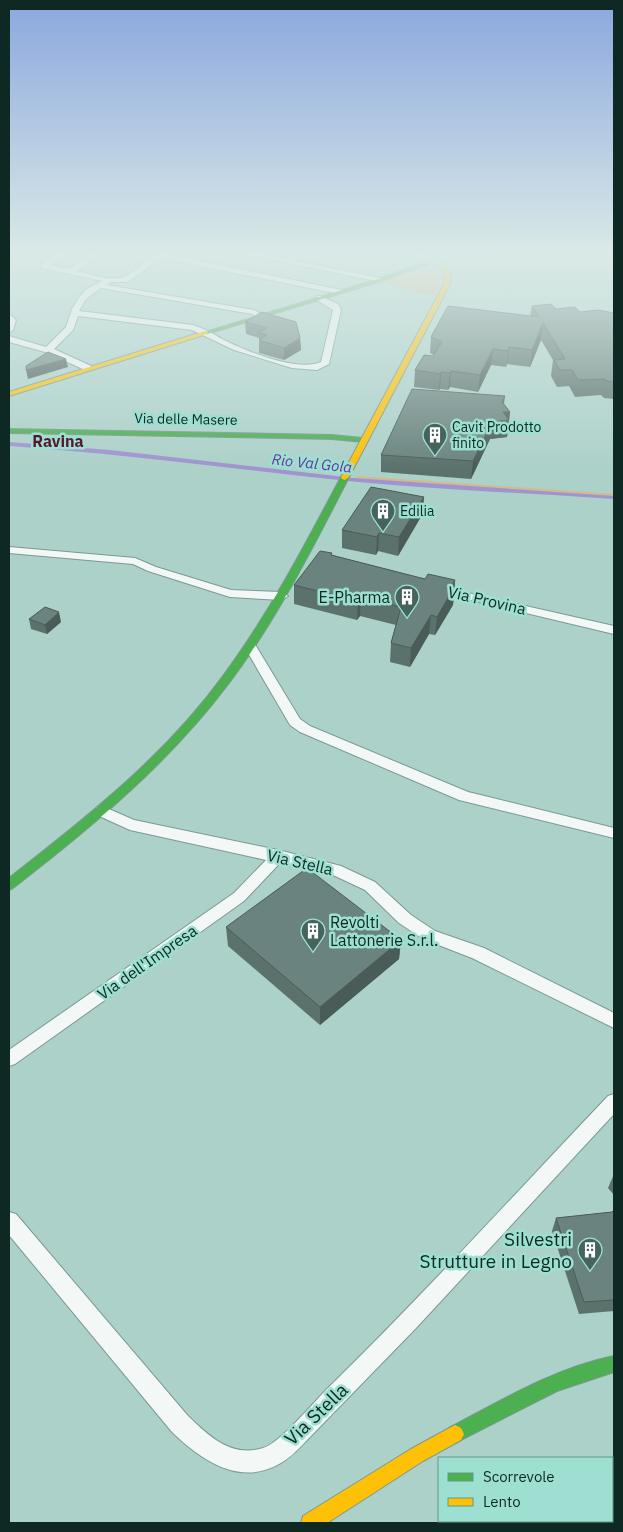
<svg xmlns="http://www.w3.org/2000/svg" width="623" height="1532" viewBox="0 0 623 1532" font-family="'IBM Plex Sans',sans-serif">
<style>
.green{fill:#d5b88e}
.water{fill:#9f94cf}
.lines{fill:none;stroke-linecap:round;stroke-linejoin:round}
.street-casing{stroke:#7b9993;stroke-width:2}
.fast-casing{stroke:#7b9993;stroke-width:2}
.slow-casing{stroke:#7b9993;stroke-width:2}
.street{fill:#f3f8f7;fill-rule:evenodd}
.fast{fill:#4caf50;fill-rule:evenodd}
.slow{fill:#ffc107;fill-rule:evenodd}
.wall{fill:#5b716c}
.shaded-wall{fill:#4a5c58}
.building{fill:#6a837e;stroke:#4a5c58}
.labels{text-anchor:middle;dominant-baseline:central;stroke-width:5;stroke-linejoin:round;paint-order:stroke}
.far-street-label{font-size:14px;fill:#0e2924;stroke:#9de0d1}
.far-poi-label{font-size:14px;fill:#0e2924;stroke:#9de0d1;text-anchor:start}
.far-water-label{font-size:15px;font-style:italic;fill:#63369e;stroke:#9de0d1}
.far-quarter-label{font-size:16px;font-weight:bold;fill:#581631;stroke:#9de0d1}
.poi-label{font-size:16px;fill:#0e2924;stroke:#9de0d1;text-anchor:end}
.street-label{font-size:16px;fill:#0e2924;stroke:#9de0d1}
.near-poi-label{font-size:19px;fill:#0e2924;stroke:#9de0d1;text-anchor:end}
.near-street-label{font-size:19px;fill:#0e2924;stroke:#9de0d1}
</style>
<rect width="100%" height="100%" fill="#acd1c9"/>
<!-- green -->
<g class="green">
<path d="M427,269L438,271L441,279L438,287H440L435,296L423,294L384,282L374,285L412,272Z"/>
<path d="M356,476L614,494V496L491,489L356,478Z"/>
</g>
<!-- water -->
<path class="water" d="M9,442L110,450L353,478L614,496V499C529,493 443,490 358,482C242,470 125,454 9,446Z"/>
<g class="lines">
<defs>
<g id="street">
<path d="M57,254H67L51,265L69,269L91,254H101L77,271C90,274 112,282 124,277C139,270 148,254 166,254L342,290L343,292L339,294L161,258L128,282H111L107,285L254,310L265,316L261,319L252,314L101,288L86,299L79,311L193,325C206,329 216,336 228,342C249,352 298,372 321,362L333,310L317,300V296H320L338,304L341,310L329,364L317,370L292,368L234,350L192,330L78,316L73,330L54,349L91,366V370H85L45,352L9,342V336L46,347L66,327L72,309L80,296L87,289L102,281L41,268V264Z"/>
<path d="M244,254H261L380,278L384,280L380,282Z"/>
<path d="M418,254H427L428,255L424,257Z"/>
<path d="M9,314L16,320L13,330L9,333Z"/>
<path d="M9,547L135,558L156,567L231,590L282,592L288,596L282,600L230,597L148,571L133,564L9,553Z"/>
<path d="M437,586L614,626V634L433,591L431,589L433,587Z"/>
<path d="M250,642L256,646L300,719L310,726L468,792L614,828V838L459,800L300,732L290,725L244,646Z"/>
<path d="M102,806L134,820L278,850L341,866L375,882L411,915L435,931L484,948L614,1013V1028L472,958L423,939L399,923L365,890L333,875L280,863L244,901L15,1064L9,1066V1050L234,893L266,860L130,830L97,815L95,811L97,807Z"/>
<path d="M614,1094V1114L417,1327L311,1436C301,1446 291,1458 279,1464C239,1487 200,1459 172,1432L9,1235V1212L16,1214L188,1416C209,1436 231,1458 263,1448C279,1444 314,1402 327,1389C423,1295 515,1194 608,1096Z"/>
</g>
<g id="fast">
<path d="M423,263L428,264L382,281L207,334L202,333L378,279Z"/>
<path d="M9,429L332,435L363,438L367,440L363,442L332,439L9,433Z"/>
<path d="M345,474L349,477C313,547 277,619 229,683C169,763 92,827 13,888L9,890V878C86,818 165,756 223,676C269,614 305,545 341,477Z"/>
<path d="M614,1356V1372L557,1391L455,1443L449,1440L446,1434L449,1428C502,1400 555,1368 614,1356Z"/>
</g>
<g id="slow">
<path d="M442,264L451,275L450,284L349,477L345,480L342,479L341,477L444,284L445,275L439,266Z"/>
<path d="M205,331L208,333L207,334L9,396V392Z"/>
<path d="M455,1425L461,1428L464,1434L461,1440L423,1461L327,1523H301L303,1516L411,1449Z"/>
</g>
</defs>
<!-- street casing -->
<use href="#street" class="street-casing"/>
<!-- fast casing -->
<use href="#fast" class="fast-casing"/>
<!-- slow casing -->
<use href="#slow" class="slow-casing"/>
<!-- street -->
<use href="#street" class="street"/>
<!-- fast -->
<use href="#fast" class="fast"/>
<!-- slow -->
<use href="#slow" class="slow"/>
</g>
<!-- wall -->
<g class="wall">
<path d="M532,306L580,312L614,313V399L604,398L601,395L575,397L569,386L557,387L551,376L553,360L541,340L530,367L507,364L506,367L491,365L478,392L450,387L448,390L440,389L439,390L414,387L415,370L434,355L430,353L431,337L530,316Z"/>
<path d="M245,322L300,338L301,350L284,360L259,353V338L246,334Z"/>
<path d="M505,396L504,404L510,412L507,437L490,439L471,479L381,472V455Z"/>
<path d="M424,497L422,515L398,556L378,551L376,555L342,548V530Z"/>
<path d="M332,553V555L425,579L455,580L453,605L435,635L429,634L410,667L390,662L391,643L396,625L360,616L357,620L294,604V585Z"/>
<path d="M29,619L61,622L47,634L31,629Z"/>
<path d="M226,927L401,940L399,959L320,1025L228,946Z"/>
<path d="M614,1174V1195L608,1188Z"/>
<path d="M614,1210V1311L579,1314L552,1231L556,1218L612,1212Z"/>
</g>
<!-- shaded-wall -->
<g class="shaded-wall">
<path d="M543,323L541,340L530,367L532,350Z"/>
<path d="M300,338L301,350L284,360V348Z"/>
<path d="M509,347L507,364L506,367L508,351Z"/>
<path d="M493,349L491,365L478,392L480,375Z"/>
<path d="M66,359L68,367L28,379L26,370Z"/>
<path d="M451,371L450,387L448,390L450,373Z"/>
<path d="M441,372L440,389L439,390L440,374Z"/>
<path d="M503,412H510L507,437L490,439L471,479L473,461L492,422Z"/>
<path d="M424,497L422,515L398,556L399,537Z"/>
<path d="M379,533L378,551L376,555L377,537Z"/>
<path d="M455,580L453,605L435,635L437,617Z"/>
<path d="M361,597L360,616L357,620L358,601Z"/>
<path d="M59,612L61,622L47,634L45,625Z"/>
<path d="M431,615L429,634L410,667L411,648Z"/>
<path d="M401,940L399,959L320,1025V1007Z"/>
</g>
<!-- building -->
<g class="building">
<path d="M551,304L556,309L575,307L580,312L598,310L614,313V382L607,381L604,379L578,380L572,370H560L554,360L565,359L543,323L532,350L509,347L508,351L493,349L480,375L451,371L450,373L441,372L440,374L415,370L424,355L433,356L442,342L431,337L448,306L539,317L532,306Z"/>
<path d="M262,312L296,322L300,338L284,348L259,340L267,335L259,333L267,328L245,322Z"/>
<path d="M48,352L66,359L26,370V366Z"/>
<path d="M412,389L505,396L502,402L510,412H503L509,420L492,422L473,461L381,455Z"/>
<path d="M371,487L424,497L399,537L379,533L377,537L342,530Z"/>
<path d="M320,551L332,553L331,555L425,579L428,574L455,580L452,586H455L437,617L431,615L411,648L391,643L401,607L361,597L358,601L294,585Z"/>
<path d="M45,607L59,612L45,625L29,619Z"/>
<path d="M307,868L401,940L320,1007L226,927Z"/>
<path d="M614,1210V1300L584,1302L556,1218L612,1212Z"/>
</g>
<!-- sky -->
<linearGradient id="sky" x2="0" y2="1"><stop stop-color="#8ba7de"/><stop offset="0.54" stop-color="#daeae7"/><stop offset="1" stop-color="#daeae7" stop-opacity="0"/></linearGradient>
<rect width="623" height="469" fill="url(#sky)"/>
<!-- icons -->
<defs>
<symbol id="building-pin" viewBox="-11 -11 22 30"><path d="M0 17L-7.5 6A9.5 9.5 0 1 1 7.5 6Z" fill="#45645e" stroke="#9de0d1"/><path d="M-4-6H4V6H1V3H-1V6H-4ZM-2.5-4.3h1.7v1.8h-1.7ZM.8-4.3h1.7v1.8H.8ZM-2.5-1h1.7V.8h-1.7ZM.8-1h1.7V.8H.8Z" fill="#fff"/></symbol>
</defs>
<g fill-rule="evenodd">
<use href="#building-pin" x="421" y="421" width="28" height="38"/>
<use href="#building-pin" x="369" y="497" width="28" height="38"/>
<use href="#building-pin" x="393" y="583" width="28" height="38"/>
<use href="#building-pin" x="299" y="917" width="28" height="38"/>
<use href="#building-pin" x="576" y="1236" width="28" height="38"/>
</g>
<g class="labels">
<!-- far-street labels -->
<g class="far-street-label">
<text transform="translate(186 419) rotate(1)">Via delle Masere</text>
</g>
<!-- far-poi labels -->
<g class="far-poi-label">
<text x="452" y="427">Cavit Prodotto<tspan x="452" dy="16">finito</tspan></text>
<text x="400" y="511">Edilia</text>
</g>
<!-- far-water labels -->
<g class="far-water-label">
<text transform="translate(312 463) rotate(6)">Rio Val Gola</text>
</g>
<!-- far-quarter labels -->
<g class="far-quarter-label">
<text x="58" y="441">Ravina</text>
</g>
<!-- poi labels -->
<g class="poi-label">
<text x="390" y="597">E-Pharma</text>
<text x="330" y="922" text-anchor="start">Revolti<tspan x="330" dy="18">Lattonerie S.r.l.</tspan></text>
</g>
<!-- street labels -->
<g class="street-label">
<text transform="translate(487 600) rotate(13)">Via Provina</text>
<text transform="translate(300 862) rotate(13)">Via Stella</text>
<text transform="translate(147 962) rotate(-35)">Via dell'Impresa</text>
</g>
<!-- near-poi labels -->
<g class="near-poi-label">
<text x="572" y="1239">Silvestri<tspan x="572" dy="22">Strutture in Legno</tspan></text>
</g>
<!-- near-street labels -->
<g class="near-street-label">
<text transform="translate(316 1414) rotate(-44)">Via Stella</text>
</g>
</g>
<!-- border -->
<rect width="623" height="1532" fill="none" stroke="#0e2924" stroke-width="20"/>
<!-- legend -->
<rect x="438" y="1457" width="175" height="65" fill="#9de0d1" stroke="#64978c"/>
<rect x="448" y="1473" width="25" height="8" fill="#4caf50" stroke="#64978c"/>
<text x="483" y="1482" font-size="15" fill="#0e2924">Scorrevole</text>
<rect x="448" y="1498" width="25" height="8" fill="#ffc107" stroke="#64978c"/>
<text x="483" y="1507" font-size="15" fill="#0e2924">Lento</text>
</svg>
